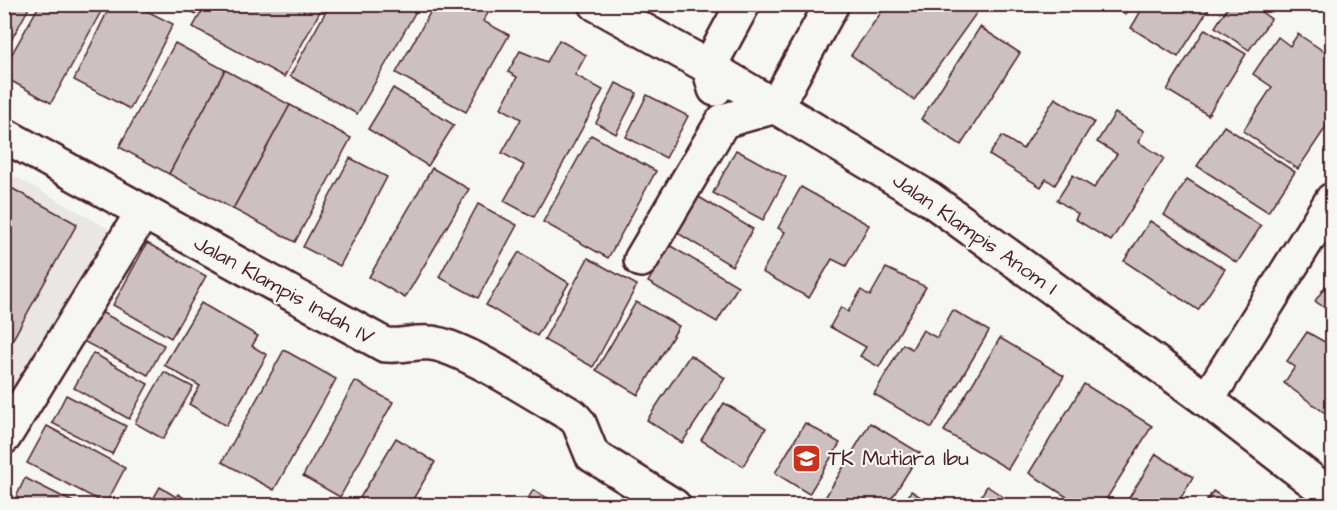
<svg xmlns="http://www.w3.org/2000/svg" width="1337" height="510" viewBox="0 0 1337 510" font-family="'Architects Daughter',sans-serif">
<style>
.built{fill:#e9e6e3}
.building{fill:#ccc1c0;stroke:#4a1f2b;stroke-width:1.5}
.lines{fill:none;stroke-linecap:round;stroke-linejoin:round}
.minor-casing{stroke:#4a1f2b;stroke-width:38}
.minor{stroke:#f6f6f2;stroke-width:33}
.labels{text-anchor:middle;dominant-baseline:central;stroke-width:4.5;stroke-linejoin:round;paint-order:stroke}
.street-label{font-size:21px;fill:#4a1f2b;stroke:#f6f6f2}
.poi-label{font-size:21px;fill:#4a1f2b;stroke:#f6f6f2;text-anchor:start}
</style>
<rect width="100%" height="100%" fill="#f6f6f2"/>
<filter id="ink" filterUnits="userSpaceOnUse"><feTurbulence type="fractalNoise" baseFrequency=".0167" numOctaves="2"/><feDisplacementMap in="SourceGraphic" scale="12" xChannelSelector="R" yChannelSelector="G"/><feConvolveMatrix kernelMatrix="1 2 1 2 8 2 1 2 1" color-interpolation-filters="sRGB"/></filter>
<g filter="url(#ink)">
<!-- built -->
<path class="built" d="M5,171L111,230L5,416Z"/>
<!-- building -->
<g class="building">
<path d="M4,4H31L4,53Z"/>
<path d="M40,4L104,6L51,103L4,77V68Z"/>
<path d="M111,4H133L173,24L130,109L74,80Z"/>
<path d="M178,4H201L196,14Z"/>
<path d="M206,4H324L284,77L193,27Z"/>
<path d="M330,4H420L357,114L290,76Z"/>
<path d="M435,4H452L458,8L460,4H488L492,7L483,21L509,35L466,112L396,73Z"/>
<path d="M887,4H974L980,8L914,100L851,55Z"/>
<path d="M1111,4H1131L1125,14Z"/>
<path d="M1145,4H1212L1178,57L1131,28Z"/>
<path d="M1230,4H1250L1271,19L1249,50L1215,27Z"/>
<path d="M980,27L1020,53L961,145L921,119Z"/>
<path d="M1205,29L1246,54L1208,115L1167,90Z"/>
<path d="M1298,34L1332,57V118L1298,169L1243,131L1272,87L1253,74L1278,37L1290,46Z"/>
<path d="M559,40L586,55L575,75L603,90L534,217L504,201L524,165L502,153L521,119L501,108L517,77L508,72L520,51L547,62Z"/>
<path d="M175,43L225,70L169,174L119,147Z"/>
<path d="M225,70L290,105L233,209L169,174Z"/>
<path d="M616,83L637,93L616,134L596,123Z"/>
<path d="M393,88L454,125L428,166L368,129Z"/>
<path d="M647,95L688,116L666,158L626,137Z"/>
<path d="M1055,98L1094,122L1055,185L1046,179L1041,187L989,155L1002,136L1023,149Z"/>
<path d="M290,105L351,138L295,242L233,209Z"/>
<path d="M1115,113L1144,131L1138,142L1164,158L1111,241L1075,219L1078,214L1057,200L1073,175L1094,188L1117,154L1097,142Z"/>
<path d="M1224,126L1295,172L1268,212L1197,166Z"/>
<path d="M591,135L656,171L608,258L543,222Z"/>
<path d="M736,150L786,177L763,220L713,193Z"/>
<path d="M350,158L387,177L340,266L303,247Z"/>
<path d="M432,168L469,189L405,298L369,277Z"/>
<path d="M1187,179L1261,226L1237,263L1164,215Z"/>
<path d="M4,184L77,224L4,355Z"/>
<path d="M801,187L869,225L846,266L832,259L809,298L762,272L785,232L778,228Z"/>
<path d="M697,196L753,229L732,266L676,232Z"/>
<path d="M478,204L517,225L478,298L439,277Z"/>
<path d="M1150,221L1225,269L1198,310L1124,261Z"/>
<path d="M147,243L206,276L171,338L113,305Z"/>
<path d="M669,245L738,286L717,322L648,282Z"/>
<path d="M519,252L569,283L537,336L486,305Z"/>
<path d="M588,258L637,285L593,367L544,340Z"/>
<path d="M886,268L926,287L879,367L860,356L866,347L830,327L841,307L848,312L861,290L870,296Z"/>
<path d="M1332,277V313L1315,301Z"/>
<path d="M636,302L679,326L638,395L596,370Z"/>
<path d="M201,303L258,336L252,346L267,355L226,426L189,404L200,386L164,365Z"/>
<path d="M97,310L164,345L148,375L81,340Z"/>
<path d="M953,310L989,331L932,428L874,394L903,344L912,349L923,330L937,338Z"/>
<path d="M1307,332L1332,346V418L1284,383L1295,367L1287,361Z"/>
<path d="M1000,338L1064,376L1008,469L944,431Z"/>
<path d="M284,350L336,379L274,490L222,462Z"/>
<path d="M93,353L148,384L129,419L74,388Z"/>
<path d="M690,355L725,378L682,443L647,420Z"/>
<path d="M164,372L193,387L163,439L135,423Z"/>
<path d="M355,381L393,402L340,497L303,476Z"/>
<path d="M1084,384L1152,426L1102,506H1081L1029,473Z"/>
<path d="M66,395L126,426L112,454L52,423Z"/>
<path d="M724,403L766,428L743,466L701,440Z"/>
<path d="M805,423L840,443L809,494L775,473Z"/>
<path d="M870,423L920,453L887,506H820Z"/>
<path d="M47,426L125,468L106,504L27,463Z"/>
<path d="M396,438L435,462L409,506H355Z"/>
<path d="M1156,454L1193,477L1176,506H1124Z"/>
<path d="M25,478L81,506H12Z"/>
<path d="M987,486L1017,506H975Z"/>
<path d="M160,487L176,497L178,494L197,506H149Z"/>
<path d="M533,490L562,506H524Z"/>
<path d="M911,491L935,506H903Z"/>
<path d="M1213,491L1236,506H1204Z"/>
</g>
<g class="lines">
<defs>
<g id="minor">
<path d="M596,4L709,67L930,199L1207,400L1332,496"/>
<path d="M715,89L709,67L743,4"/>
<path d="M4,135L385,345C400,347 416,341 431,343C463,346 541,398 573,416L579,423L592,455L674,506"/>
<path d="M641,260L723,121L776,106L832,4"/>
<path d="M1207,400L1332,200"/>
<path d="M4,437L143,212"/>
</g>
</defs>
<!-- minor casing -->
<use href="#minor" class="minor-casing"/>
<!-- minor -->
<use href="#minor" class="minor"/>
</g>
</g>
<!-- icons -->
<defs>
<symbol id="school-square" viewBox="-11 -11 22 22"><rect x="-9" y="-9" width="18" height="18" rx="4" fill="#c8321e" stroke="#f6f6f2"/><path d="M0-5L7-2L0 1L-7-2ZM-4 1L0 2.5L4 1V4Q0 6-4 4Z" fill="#fff"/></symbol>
</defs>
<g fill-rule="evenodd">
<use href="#school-square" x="790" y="442" width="33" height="33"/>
</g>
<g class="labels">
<!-- street labels -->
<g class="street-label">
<text transform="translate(975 234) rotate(35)">Jalan Klampis Anom I</text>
<text transform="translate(284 290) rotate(29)">Jalan Klampis Indah IV</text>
</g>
<!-- poi labels -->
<g class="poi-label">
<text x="828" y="458">TK Mutiara Ibu</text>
</g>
</g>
<!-- margin -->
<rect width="1337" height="510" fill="none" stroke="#f6f6f2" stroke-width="24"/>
<rect x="12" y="12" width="1313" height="486" fill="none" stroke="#4a1f2b" stroke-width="2" filter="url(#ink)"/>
</svg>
